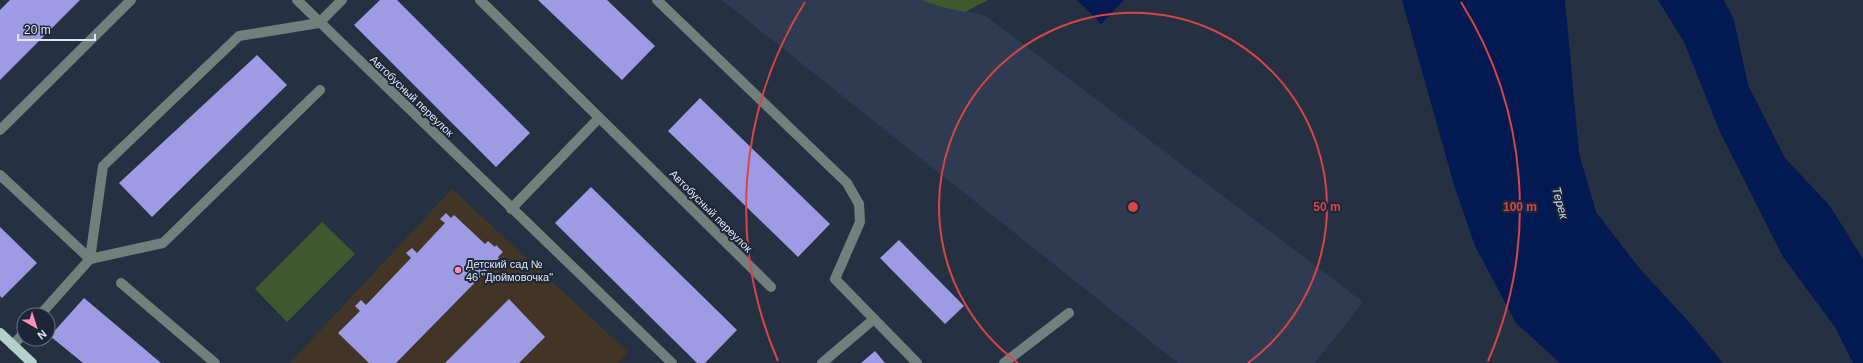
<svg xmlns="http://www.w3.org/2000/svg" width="1863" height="363" viewBox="0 0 1863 363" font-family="Arial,sans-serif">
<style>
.built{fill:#2e3b52}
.education{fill:#413626}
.green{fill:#40582d}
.water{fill:#031951}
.building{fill:#9f9ae4}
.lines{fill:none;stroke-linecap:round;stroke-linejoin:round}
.minor{stroke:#72807d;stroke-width:10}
.major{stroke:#b4d0ca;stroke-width:10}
.ring{fill:none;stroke:#d84546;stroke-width:2}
.poi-dot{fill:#ff8eb9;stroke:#1d2638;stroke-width:1.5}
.labels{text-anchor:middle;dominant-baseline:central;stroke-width:4;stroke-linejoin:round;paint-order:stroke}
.street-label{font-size:11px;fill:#e0e7f3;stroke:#1d2638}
.poi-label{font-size:11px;fill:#e0e7f3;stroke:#1d2638;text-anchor:start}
.water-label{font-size:12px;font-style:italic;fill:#d1dbed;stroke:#1d2638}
.centre{fill:#d84546;stroke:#1d2638;stroke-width:2}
.ring-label{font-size:12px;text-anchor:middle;font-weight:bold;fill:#d84546;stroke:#1d2638;stroke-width:4;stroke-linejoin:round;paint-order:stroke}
</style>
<rect width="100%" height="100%" fill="#263043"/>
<!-- built -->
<path class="built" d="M722,0H921L986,16L1363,302L1315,363H1178Z"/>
<!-- education -->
<path class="education" d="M452,189L628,352L618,363H290Z"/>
<!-- green -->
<g class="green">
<path d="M921,0H988L965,12L942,7Z"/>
<path d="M322,222L355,254L287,322L255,289Z"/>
</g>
<!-- water -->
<g class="water">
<path d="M1077,0H1124L1101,24Z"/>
<path d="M1402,0H1565L1579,153L1596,212L1640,269L1690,323L1723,363H1560L1516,323L1475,246L1454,185Z"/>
<path d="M1658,0H1724L1734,20L1748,85L1785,158L1830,206L1863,259V363H1853L1835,327L1783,257L1720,132L1684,42Z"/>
</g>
<!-- building -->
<g class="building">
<path d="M10,0H80L0,80V10Z"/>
<path d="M380,0H397L530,133L496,167L354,25Z"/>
<path d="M538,0H607L655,46L622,80Z"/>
<path d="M257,55L287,85L152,217L119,183Z"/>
<path d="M700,98L830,224L798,257L668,131Z"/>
<path d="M591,187L737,330L705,363H697L555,223Z"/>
<path d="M446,213L451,218L454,215L485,244L488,241L495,247L496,245L503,252L498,257L499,258L396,363H369L338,333L360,311L355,306L361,300L366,305L411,258L406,253L412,248L417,253L445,223L440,219Z"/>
<path d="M0,227L37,263L2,298L0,296Z"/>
<path d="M899,240L964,306L945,324L880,258Z"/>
<path d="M84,298L161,363H83L50,336Z"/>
<path d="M509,299L545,337L519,363H445Z"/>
<path d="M875,351L885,363H861Z"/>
</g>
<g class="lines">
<!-- minor -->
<g class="minor">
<path d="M297,0L672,363"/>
<path d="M480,0L771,287"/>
<path d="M657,0L847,183L859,204L860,222L835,279L917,363"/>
<path d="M320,90L163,243L90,259L103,166L239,36L319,23L342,0"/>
<path d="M0,130L131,0"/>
<path d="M0,175L90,259L40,315"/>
<path d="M511,209L599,118"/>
<path d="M121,283L215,363"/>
<path d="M13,345L24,333"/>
<path d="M822,363L874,319"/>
<path d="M1004,363L1069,313"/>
</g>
<!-- major -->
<path class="major" d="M0,333L32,363"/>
</g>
<!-- distance rings -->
<g class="ring">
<path d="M1018 363A194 194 0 1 1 1248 363"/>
<path d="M778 361A387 387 0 0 1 805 2M1461 2A387 387 0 0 1 1488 361"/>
</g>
<!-- markers -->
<circle class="poi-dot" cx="458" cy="270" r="4"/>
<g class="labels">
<!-- street labels -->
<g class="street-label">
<text transform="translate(412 96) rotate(44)">Автобусный переулок</text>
<text transform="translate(711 211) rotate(45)">Автобусный переулок</text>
</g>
<!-- poi labels -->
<g class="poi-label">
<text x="466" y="264">Детский сад №<tspan x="466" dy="13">46 "Дюймовочка"</tspan></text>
</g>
<!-- water labels -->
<g class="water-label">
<text transform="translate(1560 203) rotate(75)">Терек</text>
</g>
</g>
<circle cx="1133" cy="207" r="6" class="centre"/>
<g class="ring-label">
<text x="1327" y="211">50 m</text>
<text x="1520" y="211">100 m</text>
</g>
<!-- north arrow -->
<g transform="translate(36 327) rotate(141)"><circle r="19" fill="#1d2638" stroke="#6b7383"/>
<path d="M0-3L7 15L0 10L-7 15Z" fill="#ff8eb9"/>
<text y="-6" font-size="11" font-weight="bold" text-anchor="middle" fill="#e0e7f3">N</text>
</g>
<!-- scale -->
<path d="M18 34v6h77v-6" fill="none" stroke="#e0e7f3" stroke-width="2"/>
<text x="24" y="34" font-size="12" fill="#e0e7f3" stroke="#1d2638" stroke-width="3" paint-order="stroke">20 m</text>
</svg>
